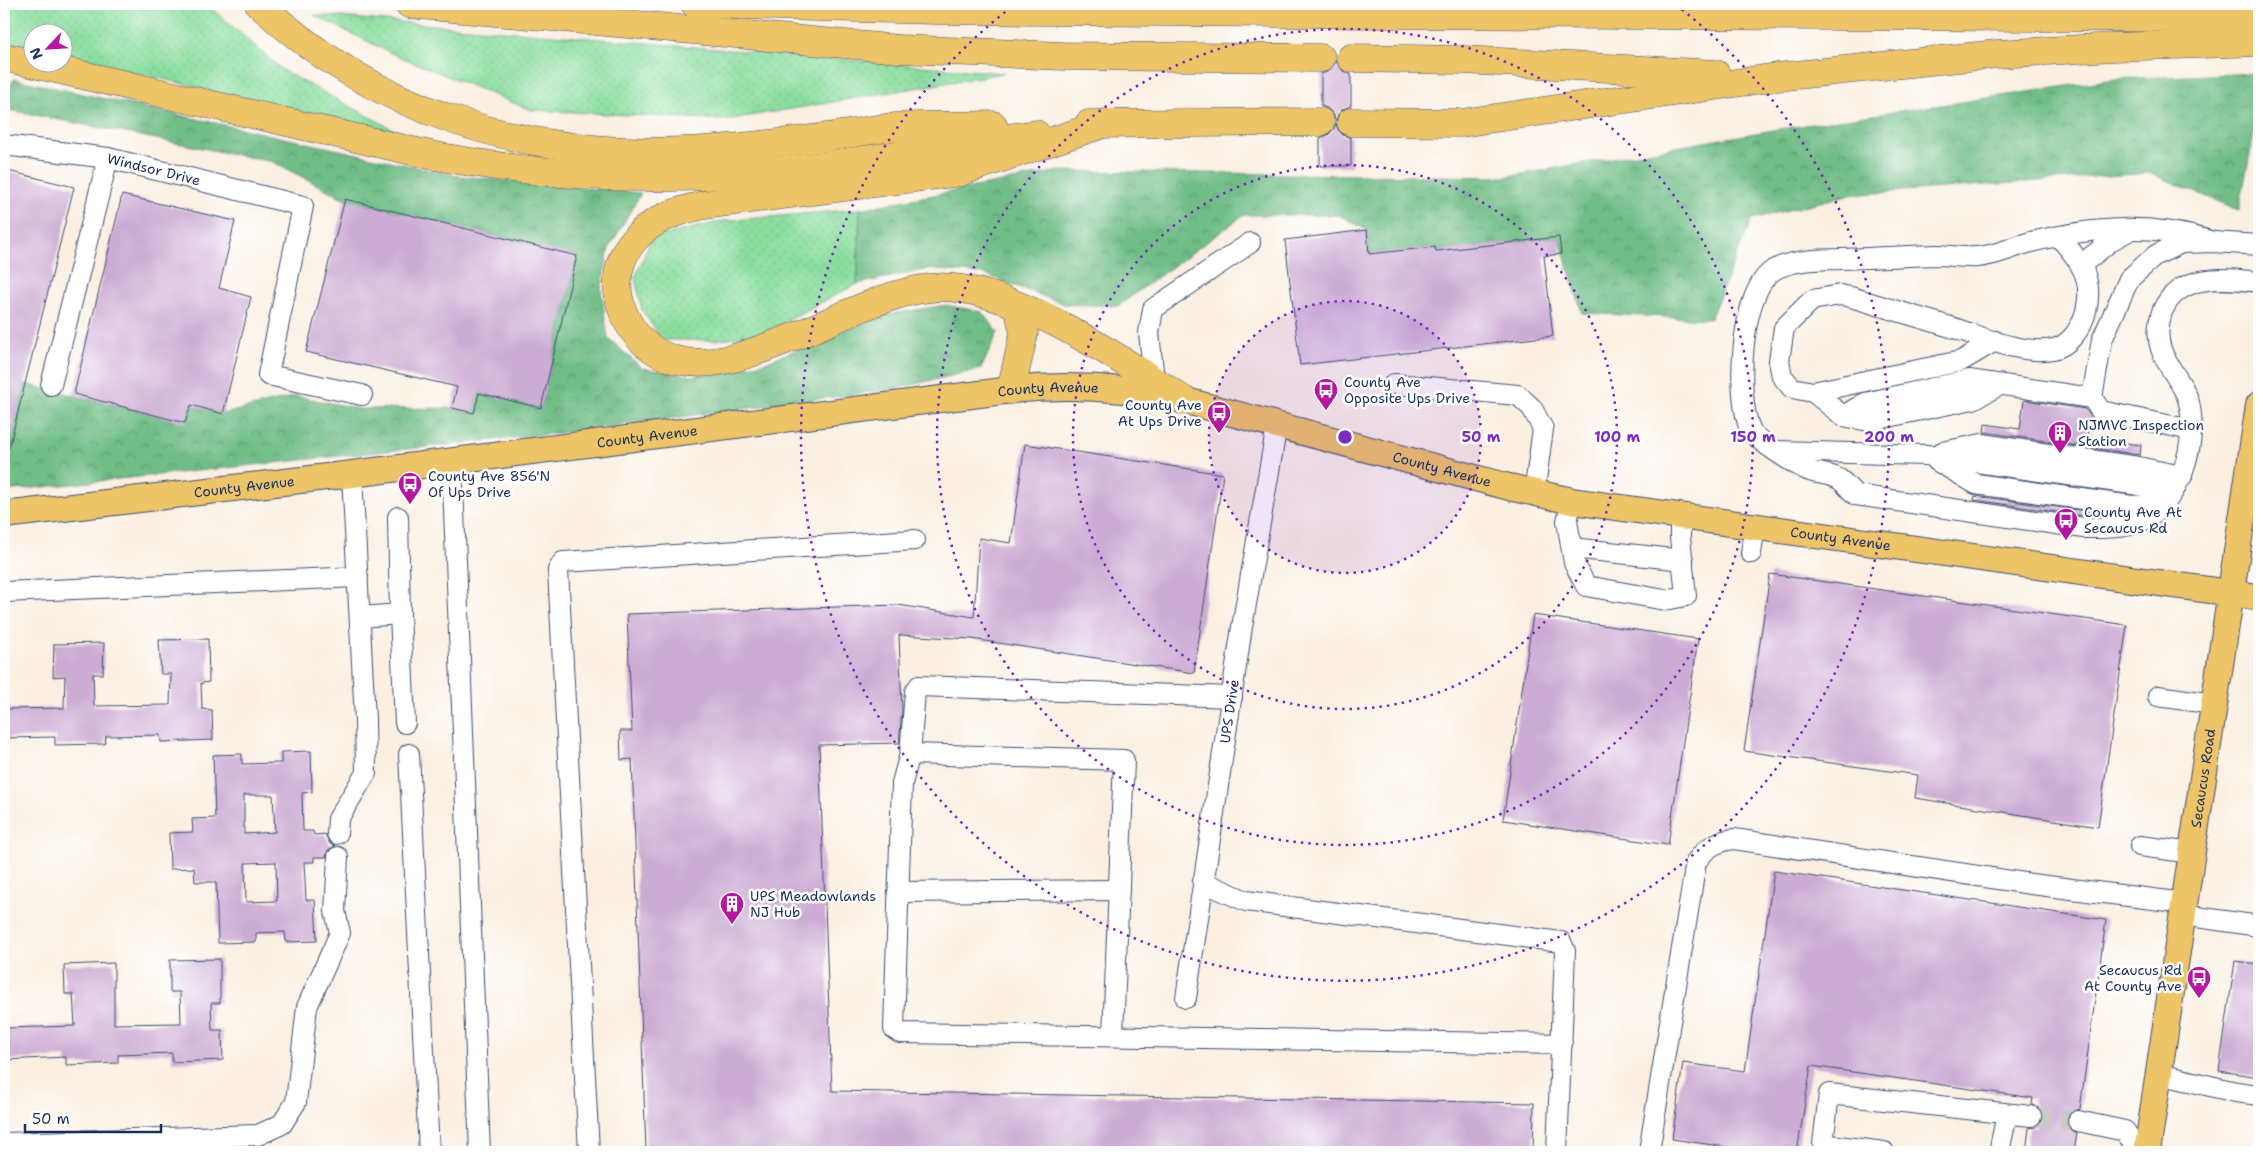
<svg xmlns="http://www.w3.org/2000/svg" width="2263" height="1156" viewBox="0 0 2263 1156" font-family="'Shantell Sans',sans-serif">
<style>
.grass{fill:url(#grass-dots);stroke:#53867e}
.forest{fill:url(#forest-crowns);stroke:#467672}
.building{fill:#ccacd4;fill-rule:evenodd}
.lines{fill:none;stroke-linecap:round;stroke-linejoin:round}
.minor-tunnel{stroke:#cdc9c7;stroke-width:20;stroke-dasharray:20 10;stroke-linecap:butt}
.minor-casing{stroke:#3c4c72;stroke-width:22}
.major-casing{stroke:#3c4c72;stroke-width:28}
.highway-casing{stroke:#3c4c72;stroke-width:29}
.minor{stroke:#fff;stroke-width:20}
.major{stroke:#eec469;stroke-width:26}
.highway{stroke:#eec469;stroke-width:28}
.ring{fill:none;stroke:#7b2cbf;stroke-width:2.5;stroke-dasharray:2.5 5}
.labels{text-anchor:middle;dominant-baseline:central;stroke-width:5;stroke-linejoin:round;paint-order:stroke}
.street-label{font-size:14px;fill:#1b2f5e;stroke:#fff}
.poi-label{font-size:14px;fill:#1b2f5e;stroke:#fff;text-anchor:start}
.centre{fill:#7b2cbf;stroke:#fff;stroke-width:2.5}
.ring-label{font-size:15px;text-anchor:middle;font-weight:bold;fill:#7b2cbf;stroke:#fff;stroke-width:5;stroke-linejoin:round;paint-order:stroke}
</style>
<defs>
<pattern id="grass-dots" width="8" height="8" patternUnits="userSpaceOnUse" patternTransform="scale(1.25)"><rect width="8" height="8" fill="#8bde9f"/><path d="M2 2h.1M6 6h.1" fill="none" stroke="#77bf8b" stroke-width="1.8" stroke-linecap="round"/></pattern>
<pattern id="forest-crowns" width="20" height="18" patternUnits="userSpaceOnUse" patternTransform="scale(1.25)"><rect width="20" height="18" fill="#70bd86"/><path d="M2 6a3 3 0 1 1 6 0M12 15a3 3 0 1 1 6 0" fill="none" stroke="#5b9a71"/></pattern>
</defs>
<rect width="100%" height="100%" fill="#fff"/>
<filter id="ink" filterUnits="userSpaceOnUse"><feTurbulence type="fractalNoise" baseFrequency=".02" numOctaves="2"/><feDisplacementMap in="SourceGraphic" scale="10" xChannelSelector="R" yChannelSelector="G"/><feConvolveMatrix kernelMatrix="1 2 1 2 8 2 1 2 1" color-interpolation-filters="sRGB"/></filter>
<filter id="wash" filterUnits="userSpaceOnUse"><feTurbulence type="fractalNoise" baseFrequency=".0096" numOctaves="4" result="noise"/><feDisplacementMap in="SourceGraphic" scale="20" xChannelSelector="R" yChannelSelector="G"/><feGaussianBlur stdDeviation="1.12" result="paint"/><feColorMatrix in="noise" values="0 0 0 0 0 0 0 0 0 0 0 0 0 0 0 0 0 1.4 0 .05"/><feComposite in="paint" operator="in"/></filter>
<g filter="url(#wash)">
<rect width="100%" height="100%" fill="#faefe1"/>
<!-- grass -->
<g class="grass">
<path d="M4,4H180L210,7L285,72L404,135L63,56L62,32H32V49L4,42Z"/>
<path d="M314,15L1004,73L726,120L531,110L393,54Z"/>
<path d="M860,209L857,284L764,332L717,340H662L642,310L635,277L652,238L723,221Z"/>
</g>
<!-- forest -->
<g class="forest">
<path d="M2259,73V107L2239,210L2149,173L1848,195L1752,219L1710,319L1582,313L1559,237L1436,251L1435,247L1369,254L1367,230L1339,215H1244L1118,306L1064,304L984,274L928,269L857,284L860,209L1059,171L1505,177L1779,129L2115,79Z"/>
<path d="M14,79L458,176L641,193L609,248L601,290L608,338L642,368L692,376L730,370L763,363L884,315L946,305L982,312L998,332L981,369L894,389L551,434L4,491V420L15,422L25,384L185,422L191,405L223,414L296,396L360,409L452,408L473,413L479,393L541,408L577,256L345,199L273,162L4,109V100Z"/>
</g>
<g id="blocks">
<!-- building -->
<g class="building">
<path d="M1336,61L1343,71L1351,74V106L1343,109L1338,114L1336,121L1333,114L1327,108L1321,106V74L1329,71Z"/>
<path d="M1336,123L1338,130L1343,135L1351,138V166H1320V138L1328,135L1334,129Z"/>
<path d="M4,170L74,187L9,448L4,447Z"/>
<path d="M122,195L235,221L219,288L251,297L223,414L191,405L185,423L74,394Z"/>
<path d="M345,199L577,256L541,408L479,393L474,413L452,408L457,387L306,352Z"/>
<path d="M1367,230L1369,254L1435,247L1436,251L1559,237L1561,254L1544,256L1553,336L1300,365L1285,240Z"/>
<path d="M2024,400L2085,409L2090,416L2087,438L2141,445L2140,455L1984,432L1985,424L2020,429Z"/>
<path d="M1025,444L1223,474L1194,673L972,639L899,635L902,710L899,743L819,745L832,1091L1534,1103L1533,1152H646L632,759L621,760L620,731H632L627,614L898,605L974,617L979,538L1011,543Z"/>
<path d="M1975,496L2114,515L2085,516L1974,500Z"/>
<path d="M1770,574L2127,625L2098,827L1915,798L1918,775L1744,751Z"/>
<path d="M1533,615L1698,639L1668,845L1503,820Z"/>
<path d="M208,639L209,682L201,683L202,709L212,710L213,740L161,742L160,735L106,736L105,744L55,745V737L4,738V709L64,708L65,676L53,677L54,644L104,643L103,674H93L94,706L170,705L171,674H161L159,640Z"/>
<path d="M311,751L312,792L302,793L303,831H313L314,835L325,834L330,844L336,846L328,850L326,857H314V862H304L306,900H315L317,941L286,942L285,932L256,933V942L218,943L216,882H195L194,868L170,869L169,833L193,832L192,819L215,818L213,755L242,754V764L281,763V752ZM244,795H273L275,832L244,834ZM276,862L277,901L246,902L245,863Z"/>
<path d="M1774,871L2106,920L2080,1109L2070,1113L2066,1119L2070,1129L2077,1133L2074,1152H2026L2029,1128L2036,1127L2043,1118L2042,1111L2032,1104L2033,1098L1811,1066L1797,1152H1760L1672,1139L1683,1063L1745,1071Z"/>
<path d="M220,959V1003H211L212,1030H222L223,1060L172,1062V1053L118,1055V1063L66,1065V1057L4,1060L5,1028L75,1026L73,994H65L64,965L114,963V1024L181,1023L180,992H170V960Z"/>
<path d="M2235,961L2259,964V1077L2219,1071Z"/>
</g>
</g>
</g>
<g filter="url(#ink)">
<use href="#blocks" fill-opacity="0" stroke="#3c4c72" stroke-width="1"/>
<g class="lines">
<!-- minor-tunnel -->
<path class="minor-tunnel" d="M2031,1116L2078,1121"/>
<defs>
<g id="minor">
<path id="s1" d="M4,145L108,158L303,206L268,375L362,395"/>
<path d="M2213,242C2152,222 2093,227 2031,242C2012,247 1996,256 1977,257C1963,258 1949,255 1935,255C1904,256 1872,258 1841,259C1819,260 1793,259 1774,270C1740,289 1735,399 1751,431C1756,440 1800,468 1810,471C1819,474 1831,474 1839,479C1845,483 1850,490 1856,495L2084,528C2103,528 2121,529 2140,522C2180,506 2200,438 2188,399C2182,381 2167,368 2161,349C2157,337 2158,324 2162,312C2178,272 2225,278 2259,282"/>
<path d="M2081,265L2112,240L2130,230"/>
<path d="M1995,341L1961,361L1813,392L1792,388L1782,376L1779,361L1784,328L1812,300L1840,295L1851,297C1886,308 1922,318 1957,329C1984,338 2024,355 2053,349C2070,346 2082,327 2086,311C2094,279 2080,260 2059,237"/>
<path d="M1394,384L1518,395L1532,408L1543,429L1534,494"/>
<path d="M51,385L108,158"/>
<path d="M1155,389L1149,333L1153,309L1250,243"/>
<path d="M1813,392L1843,416L1869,421L1973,399L2000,385"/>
<path d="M1843,416L1865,403L1969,380L2092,398"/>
<path d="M2191,430L2101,411L2092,398L2102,340L2129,279L2156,255L2181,243L2213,242L2259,245"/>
<path d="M1776,451L1926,455L2174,490"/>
<path d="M1942,452L1982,444L2138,467L2182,476"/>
<path d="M452,461L480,1152"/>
<path d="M1937,461L1976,484L2132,506L2163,504"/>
<path d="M1572,501L1567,521L1574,563L1586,586L1665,600L1686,596L1680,537V516"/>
<path d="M1572,548L1683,560"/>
<path d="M1751,553L1755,525"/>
<path d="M4,592L358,577"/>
<path d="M400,614L405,723"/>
<path d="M360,617L400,614L398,517"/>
<path d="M2158,696L2214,704"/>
<path d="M1232,697L919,686L915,692L910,754L902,783L894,1029L900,1033L1562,1044"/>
<path d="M409,754L429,1152"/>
<path d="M910,754L1124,760L1113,1036"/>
<path d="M337,834L338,819L366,773L365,720L352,474"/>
<path d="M2140,846L2192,853"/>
<path d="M1203,882L1246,901L1561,942L1565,951L1557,1152"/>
<path d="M898,892L1119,890"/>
<path d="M2183,915L2259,926"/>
<path id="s2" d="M1186,998L1242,627L1277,425"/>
<path d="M2159,1074L2236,1092L2259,1095"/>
<path d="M2078,1121L2125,1131L2139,1152"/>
<path d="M4,1143L258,1135L282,1124L296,1102L307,1007L340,933L335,911L338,857"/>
<path d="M589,1152L558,570L563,562L915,540"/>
<path d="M1649,1152L1696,862C1706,847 1717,841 1734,839L2031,884L2185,903"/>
<path d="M1884,1152L1823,1144L1829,1094L2031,1116"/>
<path d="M1999,1152L2007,1114"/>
</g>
<g id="major">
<path id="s3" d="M4,515L352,474L1011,390C1068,384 1123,387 1179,399L1509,487L1572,501L2259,597"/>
<path id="s4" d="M2147,1152L2259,405"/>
</g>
<g id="highway">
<path d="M259,4C375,112 526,158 684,151C732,149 779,143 827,137C850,134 873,129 896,127C928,125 961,126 993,125"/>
<path d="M409,4L899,49L1063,56L1321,58"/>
<path d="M695,4L936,10L1391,14L2259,18"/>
<path d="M4,57L430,155C510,170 593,179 675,177C796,175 916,151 1036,134"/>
<path d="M1351,58L1463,60L1716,74"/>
<path d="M1351,122L1461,123L1777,77L1997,54L2113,47L2259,42"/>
<path d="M1106,123L960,172L704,205C676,211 648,220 630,245C600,287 628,348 676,360C717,370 760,350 798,335C840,318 885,293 930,288C1004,279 1124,361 1185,401"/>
<path d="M1089,124L1320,122"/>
<path d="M1011,390L1024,333L1018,306"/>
</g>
</defs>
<!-- minor casing -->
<use href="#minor" class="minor-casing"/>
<!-- major casing -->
<use href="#major" class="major-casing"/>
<!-- highway casing -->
<use href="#highway" class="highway-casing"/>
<!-- minor -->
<use href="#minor" class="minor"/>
<!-- major -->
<use href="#major" class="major"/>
<!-- highway -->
<use href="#highway" class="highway"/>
</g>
</g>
<!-- distance rings -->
<circle cx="1345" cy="437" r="136" fill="#7b2cbf" fill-opacity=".12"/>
<g class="ring">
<circle cx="1345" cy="437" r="136"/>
<circle cx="1345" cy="437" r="272"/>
<circle cx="1345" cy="437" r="408"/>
<path d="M1676 5A544 544 0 1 1 1014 5"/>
</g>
<!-- icons -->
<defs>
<symbol id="bus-pin" viewBox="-11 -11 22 30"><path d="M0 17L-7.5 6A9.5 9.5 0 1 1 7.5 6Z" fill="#b5179e" stroke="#fff"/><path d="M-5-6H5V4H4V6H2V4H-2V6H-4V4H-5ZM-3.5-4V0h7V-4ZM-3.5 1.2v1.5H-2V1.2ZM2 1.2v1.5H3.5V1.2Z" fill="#fff"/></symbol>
<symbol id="building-pin" viewBox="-11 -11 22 30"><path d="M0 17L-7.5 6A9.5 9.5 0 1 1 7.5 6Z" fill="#b5179e" stroke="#fff"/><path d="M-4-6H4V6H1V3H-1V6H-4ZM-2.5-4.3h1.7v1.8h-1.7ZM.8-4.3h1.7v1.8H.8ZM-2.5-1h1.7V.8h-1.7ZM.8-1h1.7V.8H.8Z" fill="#fff"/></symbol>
</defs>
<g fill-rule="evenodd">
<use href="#bus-pin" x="1312" y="376" width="28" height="38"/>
<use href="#bus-pin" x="1205" y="399" width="28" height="38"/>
<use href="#building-pin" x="2046" y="419" width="28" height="38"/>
<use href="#bus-pin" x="396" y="470" width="28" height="38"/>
<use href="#bus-pin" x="2052" y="506" width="28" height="38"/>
<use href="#building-pin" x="718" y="890" width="28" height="38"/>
<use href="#bus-pin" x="2185" y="964" width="28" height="38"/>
</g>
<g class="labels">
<!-- street labels -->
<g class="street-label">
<text stroke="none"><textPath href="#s1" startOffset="152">Windsor Drive</textPath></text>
<text stroke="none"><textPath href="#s3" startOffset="1052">County Avenue</textPath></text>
<text stroke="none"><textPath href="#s3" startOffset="648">County Avenue</textPath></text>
<text stroke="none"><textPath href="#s3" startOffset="1456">County Avenue</textPath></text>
<text stroke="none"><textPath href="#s3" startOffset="242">County Avenue</textPath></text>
<text stroke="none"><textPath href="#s3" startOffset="1861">County Avenue</textPath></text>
<text stroke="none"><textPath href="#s2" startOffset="290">UPS Drive</textPath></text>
<text stroke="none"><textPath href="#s4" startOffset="378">Secaucus Road</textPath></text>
</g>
<!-- poi labels -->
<g class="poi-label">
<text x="1344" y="382">County Ave<tspan x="1344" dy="16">Opposite Ups Drive</tspan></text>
<text x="1202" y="405" text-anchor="end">County Ave<tspan x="1202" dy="16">At Ups Drive</tspan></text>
<text x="2078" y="425">NJMVC Inspection<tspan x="2078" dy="16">Station</tspan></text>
<text x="428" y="476">County Ave 856'N<tspan x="428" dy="16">Of Ups Drive</tspan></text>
<text x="2084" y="512">County Ave At<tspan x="2084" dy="16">Secaucus Rd</tspan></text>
<text x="750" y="896">UPS Meadowlands<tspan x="750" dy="16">NJ Hub</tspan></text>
<text x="2182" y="970" text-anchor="end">Secaucus Rd<tspan x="2182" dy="16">At County Ave</tspan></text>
</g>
</g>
<circle cx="1345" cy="437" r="8" class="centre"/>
<g class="ring-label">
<text x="1481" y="442">50 m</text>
<text x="1617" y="442">100 m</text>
<text x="1753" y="442">150 m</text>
<text x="1889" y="442">200 m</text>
</g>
<!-- margin -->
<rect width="2263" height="1156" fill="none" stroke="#fff" stroke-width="20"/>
<!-- north arrow -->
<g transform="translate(48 48) rotate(245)"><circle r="24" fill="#ffffff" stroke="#a4acbf"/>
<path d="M0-4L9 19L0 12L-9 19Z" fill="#b5179e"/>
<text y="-8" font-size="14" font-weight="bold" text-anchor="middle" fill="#1b2f5e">N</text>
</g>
<!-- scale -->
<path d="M25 1124v8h136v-8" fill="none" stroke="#1b2f5e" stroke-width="2.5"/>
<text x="32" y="1124" font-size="15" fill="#1b2f5e" stroke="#ffffff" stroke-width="4" paint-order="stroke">50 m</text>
</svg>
